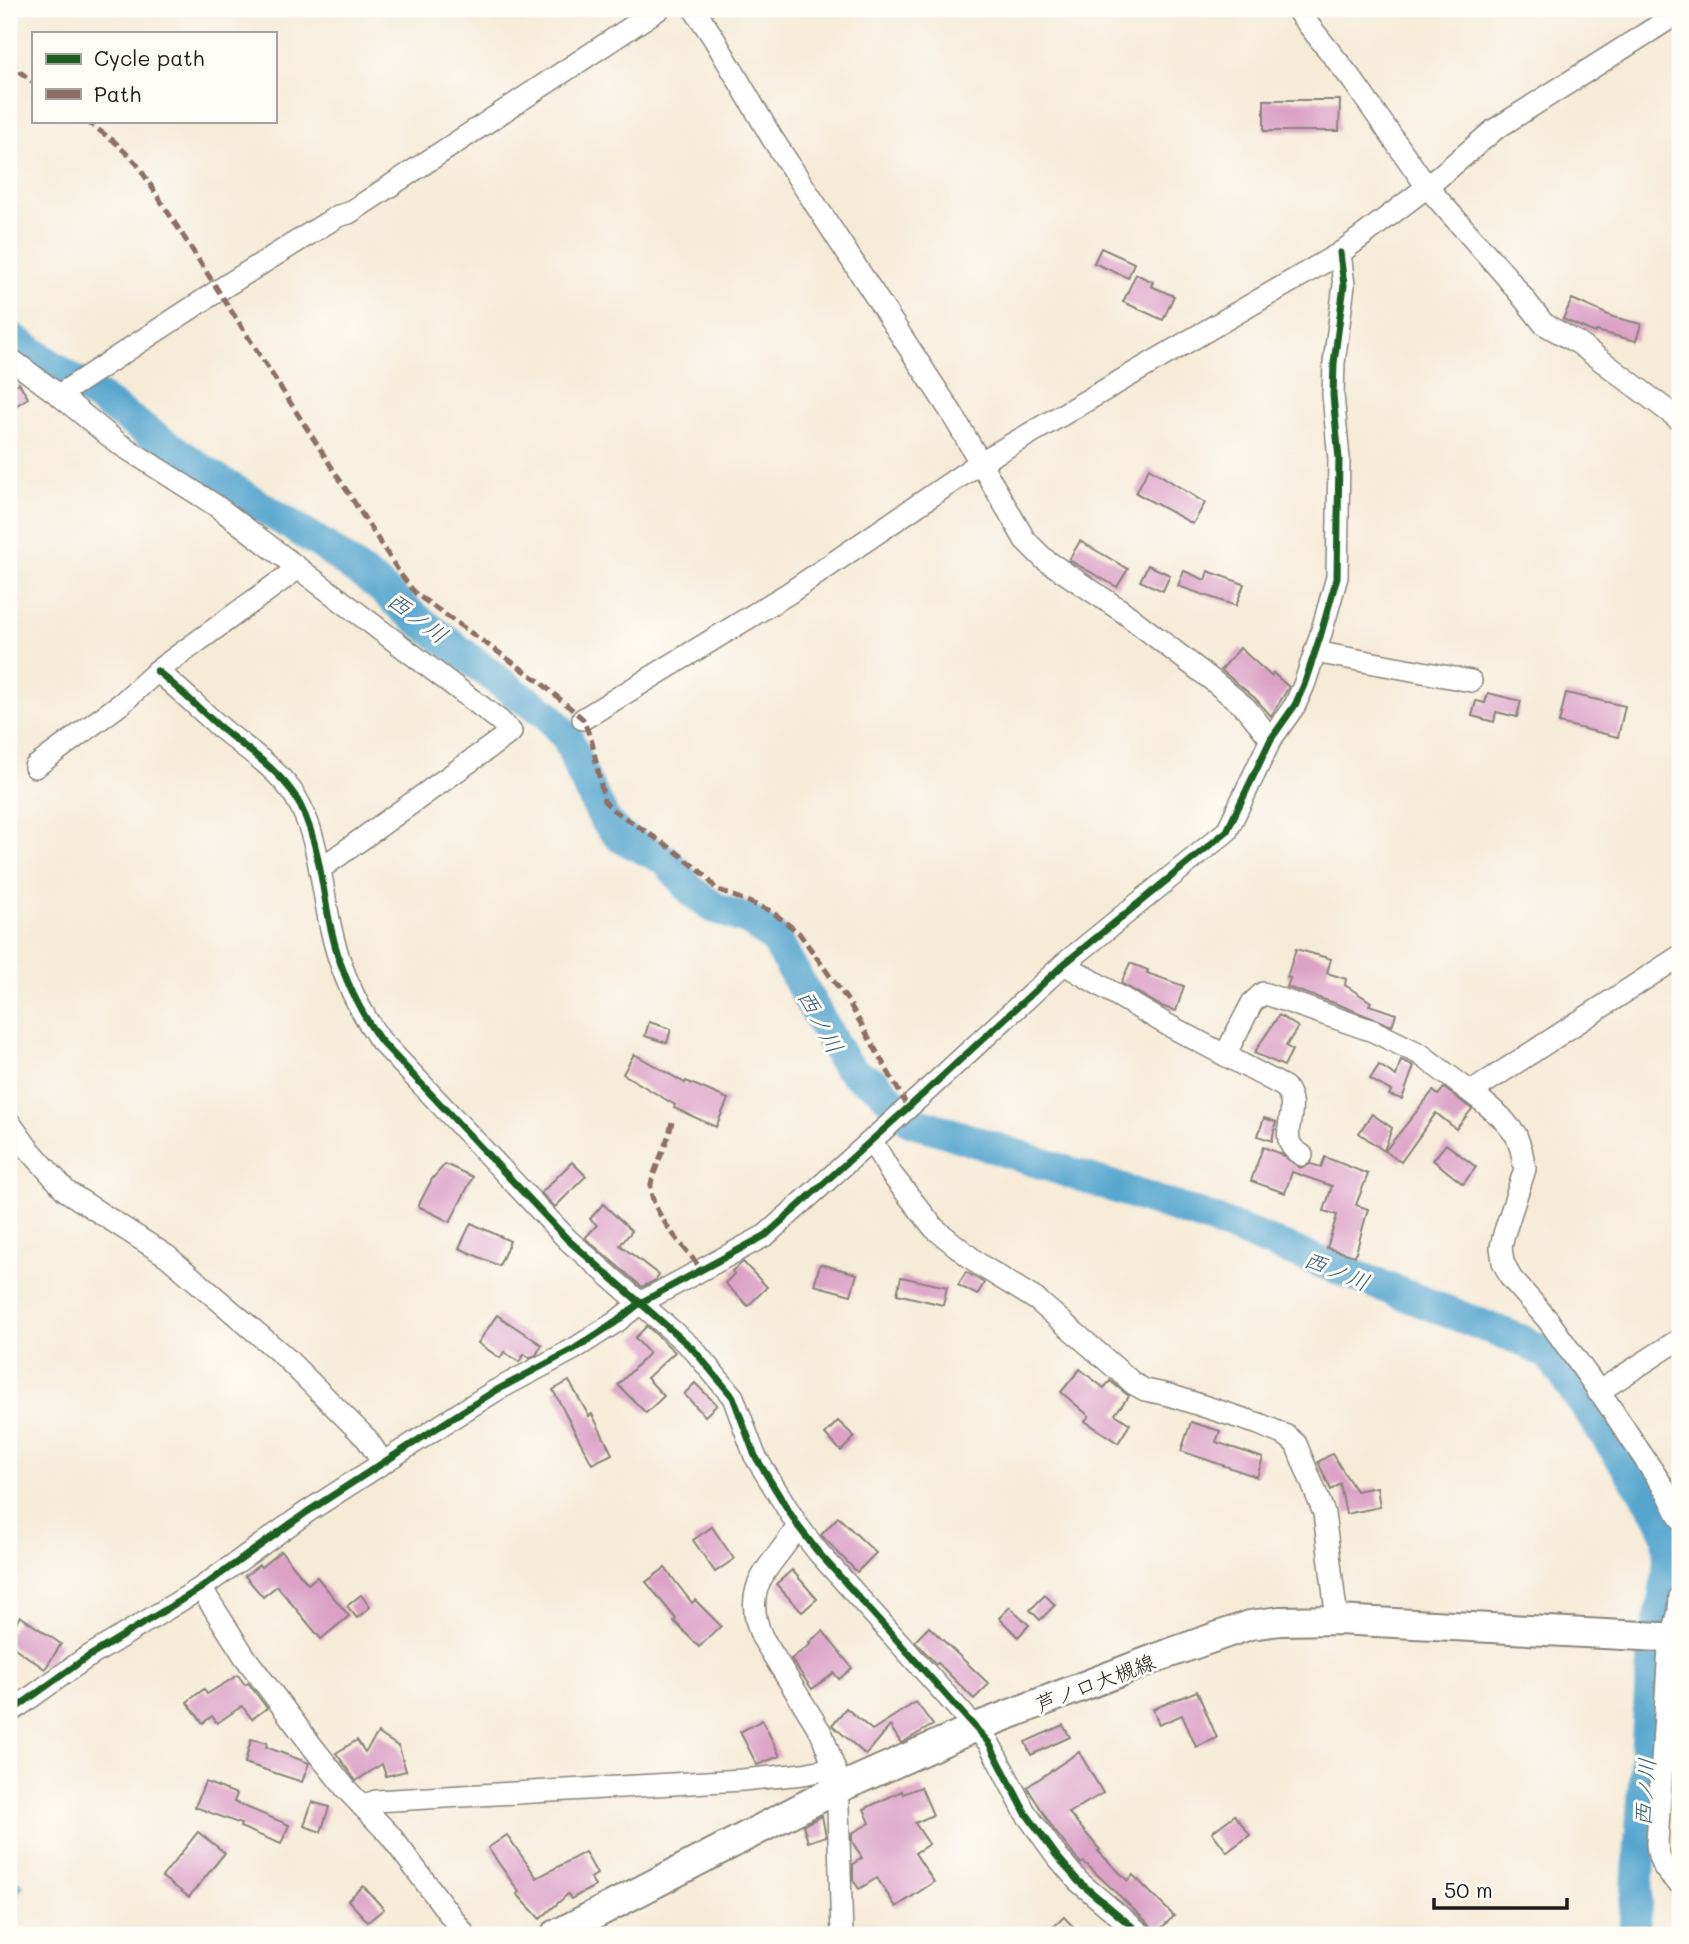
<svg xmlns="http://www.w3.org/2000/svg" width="1689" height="1944" viewBox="0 0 1689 1944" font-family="Mali,'Klee One',sans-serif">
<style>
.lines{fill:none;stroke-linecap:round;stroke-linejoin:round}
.stream{stroke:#54a5ce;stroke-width:5}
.river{stroke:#54a5ce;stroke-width:32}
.building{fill:#dca2c6}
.minor-casing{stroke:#89847a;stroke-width:24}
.major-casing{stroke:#89847a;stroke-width:32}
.minor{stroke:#fff;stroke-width:21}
.major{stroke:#fff;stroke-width:28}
.quiet{stroke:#8d6e63;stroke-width:5;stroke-dasharray:10 5;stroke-linecap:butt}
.cycleway-casing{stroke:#fdfcf7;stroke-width:11}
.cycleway{stroke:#1b5e20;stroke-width:7}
.labels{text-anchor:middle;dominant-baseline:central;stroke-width:6;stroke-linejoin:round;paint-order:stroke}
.street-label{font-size:21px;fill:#1c1c1c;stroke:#fdfcf7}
.water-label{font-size:23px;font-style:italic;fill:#386075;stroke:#fdfcf7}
</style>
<rect width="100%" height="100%" fill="#fdfcf7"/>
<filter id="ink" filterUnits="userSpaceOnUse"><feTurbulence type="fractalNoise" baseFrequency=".0143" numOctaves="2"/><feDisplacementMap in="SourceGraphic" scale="14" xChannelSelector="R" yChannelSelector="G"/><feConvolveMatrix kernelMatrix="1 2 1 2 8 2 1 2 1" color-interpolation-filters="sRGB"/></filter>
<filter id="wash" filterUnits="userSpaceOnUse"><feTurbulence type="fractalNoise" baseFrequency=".00686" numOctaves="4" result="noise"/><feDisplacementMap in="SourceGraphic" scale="28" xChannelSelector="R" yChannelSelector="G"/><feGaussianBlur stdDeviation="1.57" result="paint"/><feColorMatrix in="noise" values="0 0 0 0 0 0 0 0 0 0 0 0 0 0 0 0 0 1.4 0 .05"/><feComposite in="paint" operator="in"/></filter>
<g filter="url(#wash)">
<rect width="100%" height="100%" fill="#f6ebd7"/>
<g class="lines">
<!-- stream -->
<path class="stream" d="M9,1874L21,1886L9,1902"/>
<!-- river -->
<g class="river">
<path d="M9,336L207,473L323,545L379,586L403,608L515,693L547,714L568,739L585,781L605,820L620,837L666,860L693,892L715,908L751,921L776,940L844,1062L857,1075L876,1084L910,1120L1208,1218L1523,1341L1550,1355L1649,1499C1654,1507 1660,1515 1663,1524C1676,1558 1663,1594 1658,1629"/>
<path d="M1634,1935L1653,1649"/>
</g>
</g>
<g id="blocks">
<!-- building -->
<g class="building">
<path d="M1264,100H1340L1339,131H1264Z"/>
<path d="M1101,248L1134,263L1128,278L1094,263Z"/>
<path d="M1136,274L1153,282L1151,286L1174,296L1163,320L1123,302Z"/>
<path d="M1572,299L1613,317L1641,324L1636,341L1596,331L1595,333L1563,319Z"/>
<path d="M19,383L28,398L9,410V389Z"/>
<path d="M1149,468L1205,503L1193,524L1136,493Z"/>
<path d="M1080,541L1128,569L1117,587L1069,560Z"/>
<path d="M1148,565L1170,575L1163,591L1140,581Z"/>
<path d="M1184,571L1205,580L1208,571L1244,584L1236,606L1178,586Z"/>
<path d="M1240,648L1271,676L1273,673L1289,687L1271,716L1255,698L1221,670Z"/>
<path d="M1488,693L1521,701L1517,717L1496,712L1494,722L1472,716L1476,701L1485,703Z"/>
<path d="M1566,693L1625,706L1618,737L1559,723Z"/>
<path d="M1296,949L1331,959L1327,973L1346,979L1345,985L1371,1002L1369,1005L1396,1014L1392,1026L1337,1004L1287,987L1290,978L1287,977Z"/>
<path d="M1130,963L1148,970L1147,973L1184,986L1176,1011L1161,1006L1121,983Z"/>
<path d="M1279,1015L1298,1027L1286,1046L1292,1050L1284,1066L1254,1053Z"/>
<path d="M649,1022L671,1029L667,1043L645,1036Z"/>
<path d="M634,1054L685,1083L686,1081L728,1099L716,1127L674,1108L675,1105L623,1074Z"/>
<path d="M1401,1060L1414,1066L1402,1099L1389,1095L1391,1091L1370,1079L1379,1065L1396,1076Z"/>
<path d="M1444,1088L1472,1109L1456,1129L1436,1113L1401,1162L1385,1151L1433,1091L1438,1095Z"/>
<path d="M1372,1114L1392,1128L1384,1151L1359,1133Z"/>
<path d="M1264,1118L1276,1122L1272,1141L1258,1136Z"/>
<path d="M1446,1144L1476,1167L1463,1184L1433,1160Z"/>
<path d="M1263,1147L1281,1154L1300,1168L1311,1164L1321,1167L1325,1157L1368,1174L1356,1205L1368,1209L1355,1256L1327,1248L1337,1215L1324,1211L1332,1186L1292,1172L1285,1193L1251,1181Z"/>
<path d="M572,1162L586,1176L555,1207L541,1193Z"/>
<path d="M445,1164L473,1177L450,1222L418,1206L432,1179Z"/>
<path d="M603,1204L632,1231L620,1245L659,1275L656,1280L642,1287L585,1238L597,1225L590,1219Z"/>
<path d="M471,1223L510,1241L499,1266L459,1248Z"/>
<path d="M743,1262L767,1287L748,1306L725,1283L734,1274L732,1271Z"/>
<path d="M820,1264L857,1274L851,1295L814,1285Z"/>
<path d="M966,1272L984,1283L977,1295L958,1285Z"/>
<path d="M901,1277L947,1287L943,1305L897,1294Z"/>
<path d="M497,1315L542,1345L536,1355L530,1358L524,1354L519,1362L504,1352L500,1358L478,1343Z"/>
<path d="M647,1326L675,1352L647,1378L664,1396L646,1413L618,1385L649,1353L635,1338Z"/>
<path d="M1080,1369L1104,1388L1110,1381L1129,1396L1115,1414L1130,1424L1118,1443L1085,1421L1089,1416L1061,1392Z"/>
<path d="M569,1381L589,1416L592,1414L612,1454L592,1464L553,1390Z"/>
<path d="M695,1383L717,1405L705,1416L684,1394Z"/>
<path d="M838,1421L855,1437L841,1451L825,1434Z"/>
<path d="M1191,1422L1220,1431L1216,1442L1263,1458L1257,1477L1181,1451Z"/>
<path d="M1332,1454L1356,1491L1377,1487L1380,1507L1346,1514L1340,1484L1331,1490L1318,1462Z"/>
<path d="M838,1517L876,1553L857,1572L821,1535Z"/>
<path d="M712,1527L734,1559L715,1572L693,1540Z"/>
<path d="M281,1551L308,1584L317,1577L349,1616L321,1639L277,1586L263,1597L245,1576L259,1565L261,1567Z"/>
<path d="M665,1568L692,1603L695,1600L721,1626L699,1647L674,1621L676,1619L646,1582Z"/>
<path d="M792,1570L817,1599L802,1612L776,1584Z"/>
<path d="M361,1595L370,1607L357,1618L347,1606Z"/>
<path d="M1045,1595L1055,1605L1040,1620L1030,1610Z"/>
<path d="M1010,1607L1029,1625L1018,1637L999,1618Z"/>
<path d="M20,1616L61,1644L45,1669L9,1644V1634Z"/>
<path d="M929,1627L989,1684L974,1699L938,1663L936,1664L915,1641Z"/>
<path d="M823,1631L852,1668L839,1679L834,1673L812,1689L791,1659L811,1644L809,1642Z"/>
<path d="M238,1675L245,1685L248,1683L267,1708L252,1719L242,1706L217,1723L212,1716L203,1723L187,1702L204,1689L207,1694Z"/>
<path d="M1197,1691L1217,1738L1196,1747L1182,1715L1159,1725L1153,1709Z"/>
<path d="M916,1702L933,1725L901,1743L890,1726L866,1755L832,1725L846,1708L872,1730Z"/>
<path d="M762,1720L780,1756L757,1765L740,1732Z"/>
<path d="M1063,1725L1070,1737L1031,1755L1025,1742Z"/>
<path d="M378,1733L399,1747L406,1771L386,1776L382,1764L356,1781L336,1753L357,1740L365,1752Z"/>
<path d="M251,1739L267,1743L266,1747L309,1763L302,1782L245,1763Z"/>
<path d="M1079,1752L1103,1793L1069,1813L1100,1850L1098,1851L1128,1881L1133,1875L1174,1916L1156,1933L1150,1925L1084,1862L1081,1864L1054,1830L1027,1787Z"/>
<path d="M205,1782L237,1794L234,1802L289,1825L281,1844L240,1827L241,1824L195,1807Z"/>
<path d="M921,1787L933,1815L915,1823L929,1844L915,1853L934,1882L896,1907L877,1878L859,1889L853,1880V1864L862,1858L852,1841V1833L870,1823L864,1809L902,1791L903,1794Z"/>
<path d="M312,1802L329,1807L321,1832L304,1826Z"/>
<path d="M1235,1815L1250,1835L1227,1852L1212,1832Z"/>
<path d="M822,1816L826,1836L808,1842L803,1825Z"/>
<path d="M198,1832L225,1853L189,1897L162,1877Z"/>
<path d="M507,1835L537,1878L585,1852L597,1874L591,1878L595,1886L571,1899L568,1894L540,1919L517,1894L519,1892L488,1848Z"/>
<path d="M363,1886L384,1909L368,1922L348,1900Z"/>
<path d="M1064,1917L1081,1935H1045Z"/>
</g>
</g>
</g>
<g filter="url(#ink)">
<use href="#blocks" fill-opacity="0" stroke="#89847a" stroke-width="2"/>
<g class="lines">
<defs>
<g id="minor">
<path d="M694,9L713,37L772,138L951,412L1025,540L1044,559L1122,611L1212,680L1246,708L1271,739"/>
<path d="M1296,9L1353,81L1427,187L1505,275L1544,324L1578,343L1680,420"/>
<path d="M9,358L59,395L118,443L215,505L499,720L511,732L320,869"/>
<path d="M59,395L219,290L338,216L349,213L659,9"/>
<path d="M1315,652L1471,681"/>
<path d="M157,671C180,689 199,709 221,728C246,749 277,768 295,796C319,835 321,885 331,929C340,970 356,1006 380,1040L568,1240L693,1349L733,1397L755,1456L798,1526L818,1552L989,1743L1025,1812L1056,1855L1078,1881L1142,1935"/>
<path d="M583,719L789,593L981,462L1340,253L1427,187L1494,130L1680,12"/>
<path d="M35,767L122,703L157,671L297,569"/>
<path d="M1064,964L1166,1024L1285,1087C1304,1112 1272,1139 1302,1155"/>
<path d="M1225,1055L1252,1003L1263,993L1373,1031L1420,1054L1481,1100L1501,1117L1516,1135L1521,1149L1525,1169L1504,1234L1501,1247L1503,1262L1511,1278L1548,1320L1608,1404L1668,1494L1680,1518"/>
<path d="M1471,1092L1680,956"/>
<path d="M9,1122L27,1147L66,1191L167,1256L285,1357L367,1439L383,1463"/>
<path d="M872,1141L892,1175L934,1228L980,1265L1037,1300L1134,1384L1145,1390L1169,1395L1259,1424L1287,1436L1296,1444L1324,1513L1337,1620"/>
<path d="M1598,1392L1680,1339"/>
<path d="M798,1526C773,1567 739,1584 762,1637L822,1734L837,1776L842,1935"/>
<path d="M201,1588L245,1657L312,1746L347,1790L390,1835L465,1935"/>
<path d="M1680,1596L1679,1611L1669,1648L1657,1844C1658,1862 1666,1873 1680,1884"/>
<path d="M9,1713L83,1660L201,1588L307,1512L460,1413L495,1391L574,1349L616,1322L640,1303L766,1235L921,1096L1064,964L1227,831L1271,739L1295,705L1304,685L1320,637L1337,577L1339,459L1333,395L1334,363L1344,285L1340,253"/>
<path d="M362,1806L376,1801L742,1780L803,1774L834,1768"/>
</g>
<path id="major" d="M555,1935L837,1789L974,1728L1167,1654L1250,1625L1280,1621L1337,1620L1680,1638"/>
</defs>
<!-- minor casing -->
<use href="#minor" class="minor-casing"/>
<!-- major casing -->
<use href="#major" class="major-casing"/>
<!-- minor -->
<use href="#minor" class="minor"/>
<!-- major -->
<use href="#major" class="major"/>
<!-- quiet -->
<g class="quiet">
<path d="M9,60L20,72L33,82"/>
<path d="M86,121L114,141L137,164L401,575L416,594L539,681L583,719L592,742L604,801L613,810L674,850L706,876L716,889L771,911L799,933L848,1001L908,1107"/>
<path d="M672,1122C668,1142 658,1160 652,1180C643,1206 686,1248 701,1269"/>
</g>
<defs>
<g id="cycleway">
<path d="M157,671C180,689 199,709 221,728C246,749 277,768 295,796C319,835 321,885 331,929C340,970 356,1006 380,1040L568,1240L693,1349L733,1397L755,1456L798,1526L818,1552L989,1743L1025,1812L1056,1855L1078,1881L1142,1935"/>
<path d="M9,1713L83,1660L201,1588L307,1512L460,1413L495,1391L574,1349L616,1322L640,1303L766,1235L921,1096L1064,964L1227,831L1271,739L1295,705L1304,685L1320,637L1337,577L1339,459L1333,395L1334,363L1344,285L1340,253"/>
</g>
</defs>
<!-- cycleway casing -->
<use href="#cycleway" class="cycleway-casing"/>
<!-- cycleway -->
<use href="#cycleway" class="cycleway"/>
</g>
</g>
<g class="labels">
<!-- street labels -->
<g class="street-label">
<text transform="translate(1095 1682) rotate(-21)">芦ノ口大槻線</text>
</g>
<!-- water labels -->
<g class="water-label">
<text transform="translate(418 617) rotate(37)">西ノ川</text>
<text transform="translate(821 1021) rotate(61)">西ノ川</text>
<text transform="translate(1337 1270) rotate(22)">西ノ川</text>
<text transform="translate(1644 1792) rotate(-86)">西ノ川</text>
</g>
</g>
<!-- margin -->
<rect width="1689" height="1944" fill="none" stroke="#fdfcf7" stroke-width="35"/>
<!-- legend -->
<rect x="32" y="32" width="245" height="91" fill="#fdfcf7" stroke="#a3a29f" stroke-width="2"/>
<rect x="46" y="54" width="35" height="10" fill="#1b5e20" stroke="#a3a29f" stroke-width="2"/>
<text x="94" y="66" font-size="21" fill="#1c1c1c">Cycle path</text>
<rect x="46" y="89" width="35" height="10" fill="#8d6e63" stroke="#a3a29f" stroke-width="2"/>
<text x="94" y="102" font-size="21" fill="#1c1c1c">Path</text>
<!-- scale -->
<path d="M1434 1898v10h133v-10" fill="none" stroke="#1c1c1c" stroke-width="3.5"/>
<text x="1444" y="1898" font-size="21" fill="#1c1c1c" stroke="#fdfcf7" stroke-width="5" paint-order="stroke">50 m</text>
</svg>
